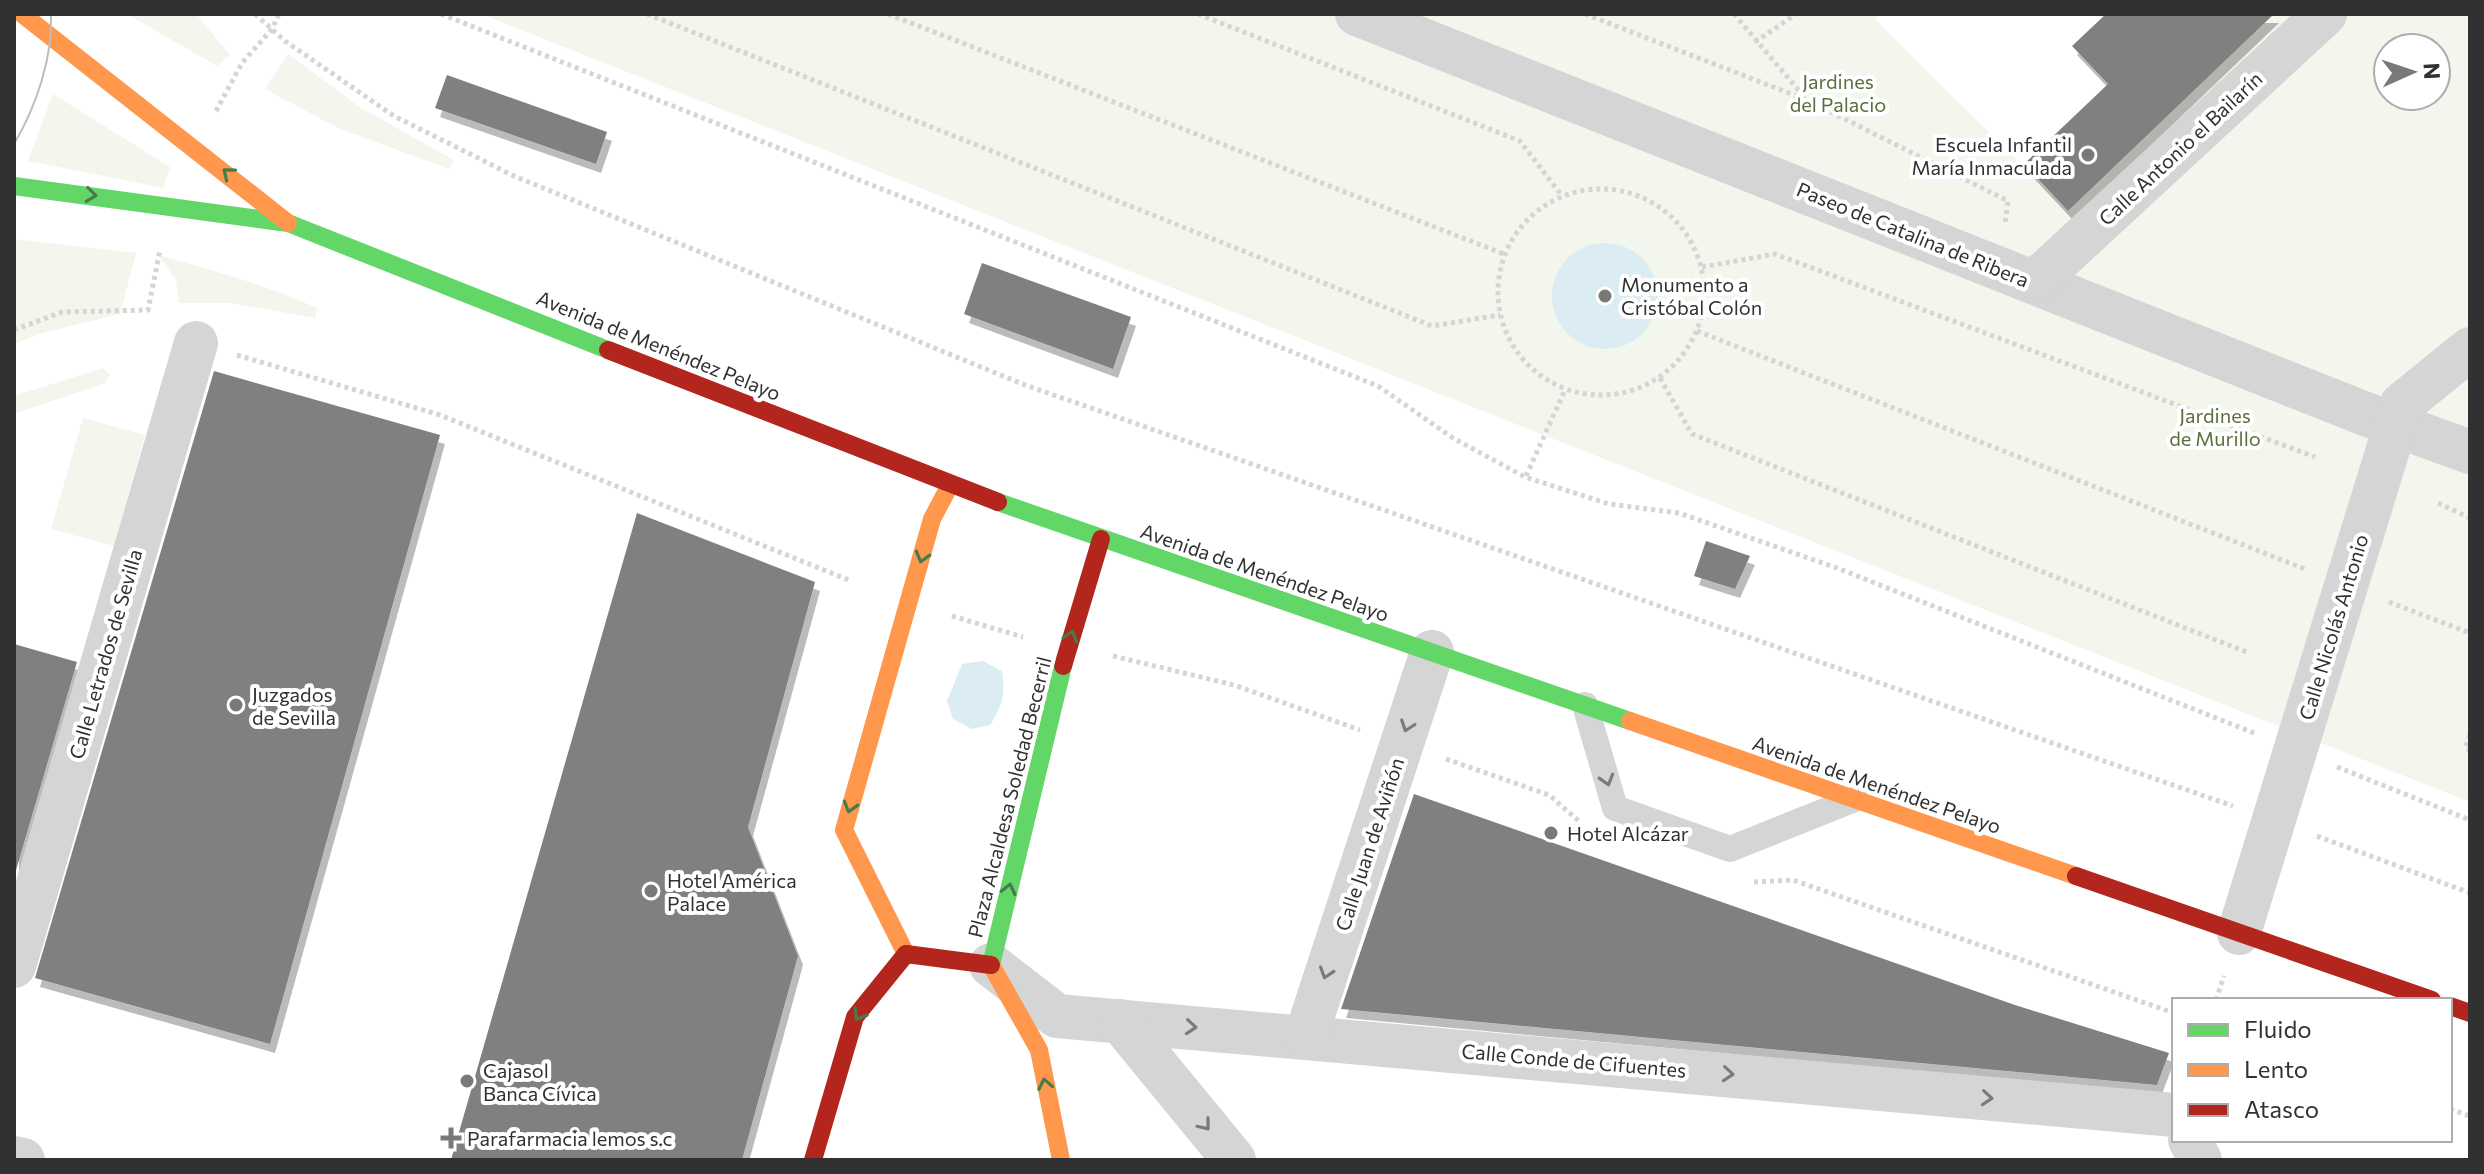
<svg xmlns="http://www.w3.org/2000/svg" width="2484" height="1174" viewBox="0 0 2484 1174" font-family="Commissioner,sans-serif">
<style>
.green{fill:#f3f6ed;fill-rule:evenodd}
.water{fill:#dbedf3}
.building{fill:#808080;filter:url(#shadow)}
.lines{fill:none;stroke-linecap:round;stroke-linejoin:round}
.path{stroke:#d5d5d5;stroke-width:5;stroke-dasharray:4 4;stroke-linecap:butt}
.lane{stroke:#d5d5d5;stroke-width:26}
.street{stroke:#d5d5d5;stroke-width:44}
.fast{stroke:#63d668;stroke-width:18}
.slow{stroke:#ff974d;stroke-width:18}
.jam{stroke:#b3261e;stroke-width:18}
.tram{stroke:#bdbdbd;stroke-width:2}
.oneway{stroke:#487b4a}
.oneway2{stroke:#7b7b7b}
.poi-dot{fill:#797979;stroke:#fff;stroke-width:3}
.labels{text-anchor:middle;dominant-baseline:central;stroke-width:8;stroke-linejoin:round;paint-order:stroke}
.park-label{font-size:20px;fill:#5b6e3d;stroke:#fff}
.poi-label{font-size:20px;fill:#313131;stroke:#fff;text-anchor:start}
.street-label{font-size:20px;fill:#313131;stroke:#fff}
</style>
<defs>
<filter id="shadow"><feDropShadow dx="5" dy="9" stdDeviation="0" flood-color="#0004"/></filter>
</defs>
<rect width="100%" height="100%" fill="#fff"/>
<!-- green -->
<g class="green">
<path d="M127,14H196L230,55L217,66Z"/>
<path d="M481,14H1881L1875,19L2068,211L2273,14H2470V802ZM2388,48H2436V96H2388Z"/>
<path d="M288,54L361,108L454,160L449,169L338,128L265,89Z"/>
<path d="M53,94L170,167L163,188L28,161Z"/>
<path d="M14,239L136,253L120,314L42,333L14,344Z"/>
<path d="M158,255C213,270 265,285 317,308L315,318L229,303H179L176,280Z"/>
<path d="M103,368L110,375L105,383L14,414V396Z"/>
<path d="M83,418L145,435L114,546L51,529Z"/>
</g>
<!-- water -->
<g class="water">
<circle cx="1605" cy="296" r="53"/>
<path d="M983,661L1002,671C1006,693 1002,707 990,725L972,729L953,719L947,701L962,664Z"/>
</g>
<!-- building -->
<g class="building">
<path d="M2106,14H2274L2068,211L2024,164L2108,84L2072,46Z"/>
<path d="M447,75L607,132L596,164L435,108Z"/>
<path d="M982,263L1131,317L1113,369L964,314Z"/>
<path d="M214,371L440,435L270,1044L35,978Z"/>
<path d="M637,513L815,582L748,827L798,956L742,1160H451Z"/>
<path d="M1706,541L1750,556L1735,589L1694,576Z"/>
<path d="M14,644L77,662L14,877Z"/>
<path d="M1414,794L2015,1005L2169,1053L2157,1085L1341,1009Z"/>
</g>
<g class="lines">
<!-- path -->
<g class="path">
<path d="M255,14L285,41L394,116L514,176L1025,385L2233,806"/>
<path d="M441,14L1378,386L1453,438L1525,477L1609,504L1679,513L1837,568L2254,733"/>
<path d="M647,14L1432,326L1500,315"/>
<path d="M888,14L1504,254"/>
<path d="M1198,14L1520,141L1562,196"/>
<path d="M1585,14L1807,100L2008,201L2005,224"/>
<path d="M1734,14L1806,99"/>
<path d="M1755,42L1796,14"/>
<path d="M216,111L242,63L272,29L279,14"/>
<circle cx="1601" cy="292" r="103"/>
<path d="M1702,267L1775,254L2315,457"/>
<path d="M14,330L62,312L148,310L160,250"/>
<path d="M1697,331L2305,569"/>
<path d="M237,355L440,415L851,581"/>
<path d="M1660,378L1692,434L2249,653"/>
<path d="M1526,476L1565,390"/>
<path d="M2438,503L2470,518"/>
<path d="M2389,602L2470,633"/>
<path d="M952,616L1023,637"/>
<path d="M1113,656L1234,685L1360,730"/>
<path d="M2470,735L2465,748L2470,750"/>
<path d="M1446,759L1549,795L1580,822"/>
<path d="M2337,767L2470,820"/>
<path d="M2317,836L2470,893"/>
<path d="M1754,882L1793,880L2174,1013"/>
<path d="M2216,1000L2224,976"/>
<path d="M2450,1109L2470,1116"/>
</g>
<!-- lane -->
<path class="lane" d="M1585,705L1615,808L1730,849L1855,799"/>
<!-- street -->
<g class="street">
<path d="M1357,14L2368,415L2470,452"/>
<path d="M2035,282L2325,14"/>
<path d="M2239,933L2402,404L2470,349"/>
<path d="M991,965L1057,1016L2174,1115"/>
<path d="M14,966L196,343"/>
<path d="M1120,1021L1234,1160"/>
<path d="M1306,1036L1432,652"/>
<path d="M2190,1140L2200,1160"/>
<path d="M14,1158L23,1160"/>
</g>
<!-- fast -->
<g class="fast">
<path d="M14,186L288,223L608,350"/>
<path d="M998,502L1630,721"/>
<path d="M991,965L1063,666"/>
</g>
<!-- slow -->
<g class="slow">
<path d="M22,14L288,223"/>
<path d="M1630,721L2076,876"/>
<path d="M906,954L844,830L932,519L950,485"/>
<path d="M991,965L1039,1050L1061,1160"/>
</g>
<!-- jam -->
<g class="jam">
<path d="M608,350L998,502"/>
<path d="M1063,666L1101,539"/>
<path d="M2076,876L2432,1000"/>
<path d="M906,954L991,965"/>
<path d="M2450,1006L2470,1013"/>
<path d="M813,1160L855,1017L906,954"/>
</g>
<!-- tram -->
<path class="tram" d="M14,144C36,107 53,57 51,14"/>
</g>
<!-- one-way arrows -->
<defs><path id="oneway-chevron" d="M-2-3.5L2.5 0L-2 3.5" fill="none" stroke-width="1.6" stroke-linecap="round" stroke-linejoin="round" transform="scale(2)"/></defs>
<g class="oneway">
<use href="#oneway-chevron" transform="translate(228 173) rotate(-141)"/>
<use href="#oneway-chevron" transform="translate(91 195) rotate(7)"/>
<use href="#oneway-chevron" transform="translate(922 557) rotate(106)"/>
<use href="#oneway-chevron" transform="translate(1071 636) rotate(-73)"/>
<use href="#oneway-chevron" transform="translate(850 807) rotate(106)"/>
<use href="#oneway-chevron" transform="translate(1009 889) rotate(-77)"/>
<use href="#oneway-chevron" transform="translate(859 1015) rotate(121)"/>
<use href="#oneway-chevron" transform="translate(1045 1084) rotate(-101)"/>
</g>
<g class="oneway2">
<use href="#oneway-chevron" transform="translate(1407 726) rotate(109)"/>
<use href="#oneway-chevron" transform="translate(1607 780) rotate(74)"/>
<use href="#oneway-chevron" transform="translate(1326 973) rotate(108)"/>
<use href="#oneway-chevron" transform="translate(1191 1027) rotate(5)"/>
<use href="#oneway-chevron" transform="translate(1728 1074) rotate(5)"/>
<use href="#oneway-chevron" transform="translate(1987 1098) rotate(5)"/>
<use href="#oneway-chevron" transform="translate(1205 1125) rotate(51)"/>
</g>
<!-- markers -->
<g class="poi-dot">
<circle cx="2088" cy="155" r="8"/>
<circle cx="1605" cy="296" r="8"/>
<circle cx="236" cy="705" r="8"/>
<circle cx="1551" cy="833" r="8"/>
<circle cx="651" cy="891" r="8"/>
<circle cx="467" cy="1081" r="8"/>
<path d="M447 1126h8v8h8v8h-8v8h-8v-8h-8v-8h8z"/>
</g>
<g class="labels">
<!-- park labels -->
<g class="park-label">
<text x="1838" y="81">Jardines<tspan x="1838" dy="23">del Palacio</tspan></text>
<text x="2215" y="415">Jardines<tspan x="2215" dy="23">de Murillo</tspan></text>
</g>
<!-- poi labels -->
<g class="poi-label">
<text x="2072" y="144" text-anchor="end">Escuela Infantil<tspan x="2072" dy="23">María Inmaculada</tspan></text>
<text x="1621" y="284">Monumento a<tspan x="1621" dy="23">Cristóbal Colón</tspan></text>
<text x="252" y="694">Juzgados<tspan x="252" dy="23">de Sevilla</tspan></text>
<text x="1567" y="833">Hotel Alcázar</text>
<text x="667" y="880">Hotel América<tspan x="667" dy="23">Palace</tspan></text>
<text x="483" y="1070">Cajasol<tspan x="483" dy="23">Banca Cívica</tspan></text>
<text x="467" y="1138">Parafarmacia lemos s.c</text>
</g>
<!-- street labels -->
<g class="street-label">
<text transform="translate(2180 148) rotate(-43)">Calle Antonio el Bailarín</text>
<text transform="translate(1913 234) rotate(22)">Paseo de Catalina de Ribera</text>
<text transform="translate(659 345) rotate(22)">Avenida de Menéndez Pelayo</text>
<text transform="translate(1265 572) rotate(19)">Avenida de Menéndez Pelayo</text>
<text transform="translate(2333 627) rotate(-73)">Calle Nicolás Antonio</text>
<text transform="translate(105 654) rotate(-74)">Calle Letrados de Sevilla</text>
<text transform="translate(1877 784) rotate(19)">Avenida de Menéndez Pelayo</text>
<text transform="translate(1009 797) rotate(-76)">Plaza Alcaldesa Soledad Becerril</text>
<text transform="translate(1369 844) rotate(-72)">Calle Juan de Aviñón</text>
<text transform="translate(1574 1060) rotate(5)">Calle Conde de Cifuentes</text>
</g>
</g>
<!-- border -->
<rect width="2484" height="1174" fill="none" stroke="#313131" stroke-width="32"/>
<!-- legend -->
<rect x="2172" y="998" width="280" height="144" fill="#ffffff" stroke="#adadad" stroke-width="2"/>
<rect x="2188" y="1024" width="40" height="12" fill="#63d668" stroke="#adadad" stroke-width="2"/>
<text x="2244" y="1038" font-size="24" fill="#313131">Fluido</text>
<rect x="2188" y="1064" width="40" height="12" fill="#ff974d" stroke="#adadad" stroke-width="2"/>
<text x="2244" y="1078" font-size="24" fill="#313131">Lento</text>
<rect x="2188" y="1104" width="40" height="12" fill="#b3261e" stroke="#adadad" stroke-width="2"/>
<text x="2244" y="1118" font-size="24" fill="#313131">Atasco</text>
<!-- north arrow -->
<g transform="translate(2412 72) rotate(87)"><circle r="38" fill="#ffffff" stroke="#adadad" stroke-width="2"/>
<path d="M0-6L14 30L0 20L-14 30Z" fill="#797979"/>
<text y="-12" font-size="22" font-weight="bold" text-anchor="middle" fill="#313131">N</text>
</g>
</svg>
